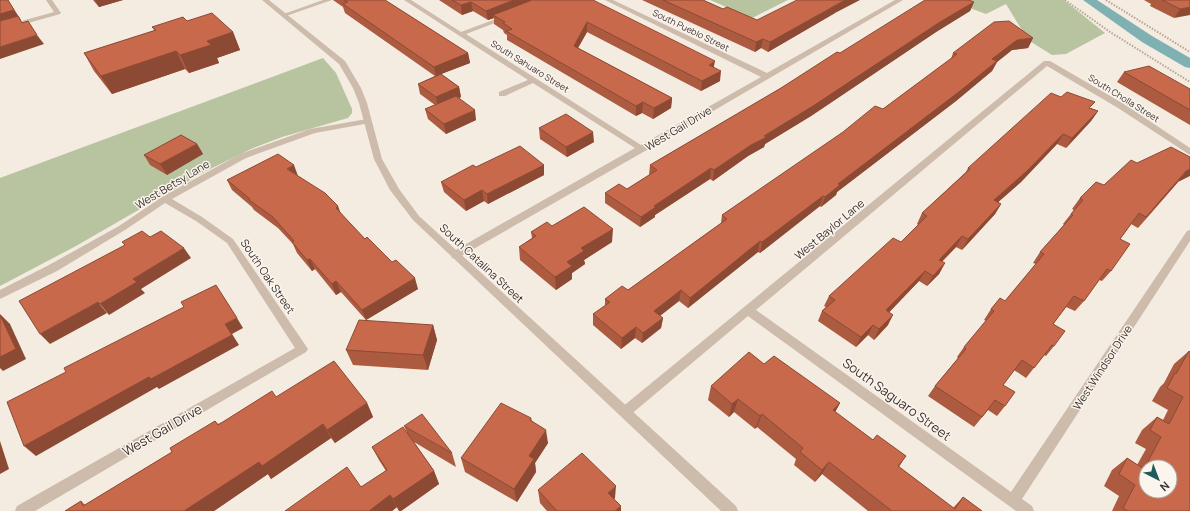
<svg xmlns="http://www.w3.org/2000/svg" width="1190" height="511" viewBox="0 0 1190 511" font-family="Manrope,sans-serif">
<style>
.green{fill:#b8c4a0}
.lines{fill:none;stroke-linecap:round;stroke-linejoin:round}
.canal{fill:#7fb0b2;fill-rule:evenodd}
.path{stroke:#b9a596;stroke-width:2;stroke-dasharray:1.5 1.5;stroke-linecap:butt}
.minor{fill:#cdbbac;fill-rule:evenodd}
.tertiary{fill:#cdbbac;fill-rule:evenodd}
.wall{fill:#ac5a40}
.shaded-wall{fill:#8c4a34}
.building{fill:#c8694b;stroke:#8c4a34;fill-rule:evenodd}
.labels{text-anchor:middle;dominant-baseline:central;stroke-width:3;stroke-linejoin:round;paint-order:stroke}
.far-street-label{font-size:9px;fill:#3b302b;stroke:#fbf5ee}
.street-label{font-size:11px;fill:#3b302b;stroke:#fbf5ee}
.near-street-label{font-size:13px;fill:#3b302b;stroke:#fbf5ee}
</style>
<rect width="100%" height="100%" fill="#f4ebe1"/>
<!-- green -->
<g class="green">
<path d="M710,0H788L752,18Z"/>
<path d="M948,0H1064L1105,33L1066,54L1052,55L1028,40L1006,4L986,14Z"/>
<path d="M323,58L336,73L352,109V113L348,118L282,137L251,149L206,171L76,246L0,286V178Z"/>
</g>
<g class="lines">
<!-- canal -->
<path class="canal" d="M1083,0H1097L1152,36L1190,58V68L1185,67L1142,42Z"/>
<!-- path -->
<g class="path">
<path d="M1065,0L1110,32L1190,82"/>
<path d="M1106,0L1190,52"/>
</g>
<!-- minor -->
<g class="minor">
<path d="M46,0H52L61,13L60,14L0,31V27L54,12Z"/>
<path d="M323,0H332L286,16L281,15Z"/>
<path d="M404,0H411L461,32L504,16H508V18L466,34L641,145L761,77L605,0H613L767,73L895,0H903L645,151L456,259L452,258L451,255L452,252L635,148L533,83L505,96H499V92L528,80Z"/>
<path d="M1044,61H1050L1124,104L1190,148V155L1118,108L1047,66L756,310L1011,492L1187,231L1190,230V241L1022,499L1032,506L1034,511H1016L748,316L629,416L625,417L621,416L619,412L621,408Z"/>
<path d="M367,119H370V123L315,133L246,158L172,199L202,217L233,239L306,346L308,349L306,352L35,511H15L17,506L295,348L227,243L196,221L165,203L125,230L57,271L0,299V290L49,265L119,226L162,197L240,154L310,129Z"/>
</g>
<!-- tertiary -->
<path class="tertiary" d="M262,0H269L345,61L361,88L367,103L382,159L399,189L419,216L736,506L738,511H721L413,220L390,190L374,159L359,103L353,88L339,64Z"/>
</g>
<!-- wall -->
<g class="wall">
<path d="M93,0H123L99,7Z"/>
<path d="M333,0H385L468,53L470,63L441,74L459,87L461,97L459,98L476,120L446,134L428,119L425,109L435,105L420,94L418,84L435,76L345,13L343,7Z"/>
<path d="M439,0H583L714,67L720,81L701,91L587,32L578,48L672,98L671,108L653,119L642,113L636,116L507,40V35L504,33L503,30L494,24V18L488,20L473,11L462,15Z"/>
<path d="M642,0H703L723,9L757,20L835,13L768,52L761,48L755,52Z"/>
<path d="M1144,0H1190L1174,18L1150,6L1151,4Z"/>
<path d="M974,2L970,11L936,32L811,116L765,144L764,147L748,156L713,181L710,179L655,215V217L640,227L605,203V193L627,189L649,175L650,165L781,88L840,53Z"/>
<path d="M187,21L233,32L240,50L217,58L219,63L189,73L185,69L112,94L94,71L84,53L155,31L152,27Z"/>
<path d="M1033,38L1028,48L1012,50L997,62L992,71L956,101L837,192L836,195L821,207L820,206L760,253L758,252L688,308L679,301L660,316L663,318L661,328L642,343L635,338L621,349L593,325V314L605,306V299L628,290L721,223L722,215L883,109L951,59L953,53Z"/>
<path d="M1124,72L1190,89V125L1117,82Z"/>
<path d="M1091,108L1098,111L1091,121L1066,148L1057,144L1021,182L998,202L1001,204L995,214L962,250L956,247L942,262L945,263L939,274L927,286L919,281L889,312L888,325L874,340L868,335L856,347L818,321L822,311L826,307L824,306L829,296L901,242L918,225L917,224L922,213L966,172L968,168Z"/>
<path d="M539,128L594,142L567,157L540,139Z"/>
<path d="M197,144L203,154L167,175L150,165L144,155Z"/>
<path d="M544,165V175L488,204L484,201L466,211L444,192L441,182L476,167Z"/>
<path d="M298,176L341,214L365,239L392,262L418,289L366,320L341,292L336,295L315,269L312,271L297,253L293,244L278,228L254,210L252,207L232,190L227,180Z"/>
<path d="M1178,182L1138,228L1131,224L1120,239L1111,271L1102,281L1099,280L1084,301L1075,311L1066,307L1053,324L1054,346L1046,356L1044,355L1026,378L1014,370L1003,385L1005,406L997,416L988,410L974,427L928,396L935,386L958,358L957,357L964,347L986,321L984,320L991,309L1005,301L1036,264L1033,263L1040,252L1064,225L1063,224L1074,210L1072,209L1080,198L1104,185Z"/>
<path d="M552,226L612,242L584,260L585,264L572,273V279L556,290L520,260L519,247L532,238L531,232Z"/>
<path d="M433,325L437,340L428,370L353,365L346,350Z"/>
<path d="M1189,351L1190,511H1112L1119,496L1104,486L1112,470L1127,458L1137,465L1146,449L1135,443L1142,430L1157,417L1163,420L1168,410L1152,401L1160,387L1164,383L1174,364Z"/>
<path d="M764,364L840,403L835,412L873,440L906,456L899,467L953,508L963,497L982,511H868L822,474L815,482L794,465L796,459L757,427L755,429L734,412L729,417L708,400L711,386Z"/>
<path d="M276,397L367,403L373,417L335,443L331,438L271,479L268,474L214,511H65L81,501L85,505L172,452L215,421L218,424Z"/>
<path d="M531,418L532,421L548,443L535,463L536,472L517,502L465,472L461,458Z"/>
<path d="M404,426L452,453L456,467L414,442L434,471L439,484L401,511H399L397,507L392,511H285L361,487L386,471L379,460L372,447L407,432Z"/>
<path d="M538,490L615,498L614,499L621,511H547L540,503Z"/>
</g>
<!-- shaded-wall -->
<g class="shaded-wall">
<path d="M8,0L21,20L0,25V14Z"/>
<path d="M95,0H123L99,7Z"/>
<path d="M514,0H539L493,15L494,18L488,20L486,11Z"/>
<path d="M845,0H860L835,13L768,52L770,42Z"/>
<path d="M471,2L473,11L462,15L461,5Z"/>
<path d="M974,2L970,11L936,32L811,116L765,144L764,147L748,156L713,181L714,170L764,136L940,22Z"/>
<path d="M1190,7V15L1174,18L1180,9Z"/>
<path d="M587,22V32L574,55V46Z"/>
<path d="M233,32L240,50L217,58L219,63L189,73L180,55L207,41Z"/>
<path d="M37,35L44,44L0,59V47Z"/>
<path d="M1033,38L1028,48L1012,50L997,62L992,71L956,101L837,192L836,195L821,207L825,197L838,184L992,59L1017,40Z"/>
<path d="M763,39L761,48L755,52L756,42Z"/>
<path d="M176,51L185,69L112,94L101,76Z"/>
<path d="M468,53L470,63L436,76L434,67Z"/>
<path d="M715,61L713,71L709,65Z"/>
<path d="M721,71L720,81L701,91L702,81Z"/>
<path d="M459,87L461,97L438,107L436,97Z"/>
<path d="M672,98L671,108L653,119L654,108Z"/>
<path d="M643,102L642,113L636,116V106Z"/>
<path d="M475,110L476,120L446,134L444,124Z"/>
<path d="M1098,111L1091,121L1066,148L1072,138Z"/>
<path d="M593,132L594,142L567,157L566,147Z"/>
<path d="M1063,134L1057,144L1021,182L988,211L994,200Z"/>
<path d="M197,144L203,154L167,175L160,164Z"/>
<path d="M294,165L298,176L287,169Z"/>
<path d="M544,165V175L488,204L487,194Z"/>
<path d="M711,168L710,179L655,215V217L640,227L641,217L654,206Z"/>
<path d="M1190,169V176L1178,182L1138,228L1186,171Z"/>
<path d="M482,190L484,201L466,211L464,200Z"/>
<path d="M823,196L820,206L760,253L762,242Z"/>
<path d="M1001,204L995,214L962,250L968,239Z"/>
<path d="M338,206L342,217L336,208Z"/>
<path d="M613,229L612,242L584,260L585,264L572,273V279L556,290L555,277L567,262L581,248Z"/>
<path d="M962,236L956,247L933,270L939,260Z"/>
<path d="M760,241L758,252L688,308L690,298Z"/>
<path d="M184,248L191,258L141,289L145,293L109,315L100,304L133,279Z"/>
<path d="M310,259L315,269L312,271L307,260Z"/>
<path d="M945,263L939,274L927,286L933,276Z"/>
<path d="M925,271L919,281L881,321L886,310Z"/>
<path d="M415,278L418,289L366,320L362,310Z"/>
<path d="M336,281L341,292L336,295L332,284Z"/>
<path d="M681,290L679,301L653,321L654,311Z"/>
<path d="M98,302L107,313L50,344L40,334Z"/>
<path d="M0,314L10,324L26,359L3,371L0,368Z"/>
<path d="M893,315L888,325L874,340L879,329Z"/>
<path d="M237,318L243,328L232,334L239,345L159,389L157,387L36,456L24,446L225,324Z"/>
<path d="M663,318L661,328L642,343L643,333Z"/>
<path d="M433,325L437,340L428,370L423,355Z"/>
<path d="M873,325L868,335L856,347L861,337Z"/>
<path d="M636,327L635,338L621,349L622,338Z"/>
<path d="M738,399L734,412L729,417L732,404Z"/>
<path d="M367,403L373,417L335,443L327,430Z"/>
<path d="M840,403L833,416V410Z"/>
<path d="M762,414L757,427L755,429L760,416Z"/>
<path d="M323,424L331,438L271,479L268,474L214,511H184L259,462Z"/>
<path d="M546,430L548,443L535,463L536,472L517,502L514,489L529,456Z"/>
<path d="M0,441L9,469L0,474Z"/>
<path d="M829,462L822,474L815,482L822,470Z"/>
<path d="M434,471L439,484L401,511H399L393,499Z"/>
<path d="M616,486L615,498L608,505V493Z"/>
<path d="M390,495L397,507L392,511H369Z"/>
<path d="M621,506V511H615Z"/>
</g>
<!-- building -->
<g class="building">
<path d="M0,0H8L14,10L0,14Z"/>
<path d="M344,0H385L468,53L434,67L343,4L348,2Z"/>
<path d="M452,0H514L486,11L471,2L461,5Z"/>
<path d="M532,0H593L715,61L709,65L721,71L702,81L587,22L574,46L672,98L654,108L643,102L636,106L506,31L512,29L503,23L505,22L493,15Z"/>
<path d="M663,0H703L723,9L727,7L757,20L797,0H845L770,42L763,39L756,42Z"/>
<path d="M925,0H969L974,2L940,22L813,106L764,136L767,137L751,145L714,170L711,168L654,206L656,207L641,217L605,193L619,184L627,189L657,170L650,165L781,88L837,52L840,53Z"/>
<path d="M1162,0H1190V7L1180,9Z"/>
<path d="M212,13L233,32L207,41L211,45L180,55L176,51L101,76L84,53L156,30L152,27L183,17L187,21Z"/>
<path d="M18,16L22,23L28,21L37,35L0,47V21Z"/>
<path d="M1009,21L1033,38L1017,40L992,59L997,61L960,91L838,184L840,185L825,197L823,196L762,242L760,241L690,298L681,290L654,311L663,318L643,333L636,327L622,338L593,314L610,302L605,299L622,286L628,290L727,219L722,215L843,132L875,106L883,109L957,54L953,53L994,22Z"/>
<path d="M1149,66L1190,89V110L1124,72Z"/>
<path d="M441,74L459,87L436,97L418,84Z"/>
<path d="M1067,92L1095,102L1089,108L1098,111L1072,138L1063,134L1027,171L994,200L1001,204L968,239L962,236L939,260L945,263L933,276L925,271L886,310L893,315L879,329L873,325L861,337L822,311L835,300L829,296L893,238L901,242L927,216L922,213L970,169L968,168L1051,93L1061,97Z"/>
<path d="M456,96L475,110L444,124L425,109Z"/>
<path d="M566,114L593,132L566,147L539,128Z"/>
<path d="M181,135L197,144L160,164L144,155Z"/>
<path d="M520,146L544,165L487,194L482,190L464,200L441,182L473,165L476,167Z"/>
<path d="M1171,147L1190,157V169L1186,171L1146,217L1139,213L1120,239L1130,244L1111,271L1107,269L1084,301L1074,296L1053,324L1065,331L1054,346L1052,345L1034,368L1022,360L1003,385L1015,392L1005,406L995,400L982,417L935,386L966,349L964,347L994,311L991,309L1000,298L1005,301L1044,254L1040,252L1073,215L1071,214L1083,200L1080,198L1096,182L1104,185L1131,160L1137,163Z"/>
<path d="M278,154L294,165L287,169L325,193L338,206L336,208L365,239L367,237L392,262L396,260L415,278L362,310L336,281L332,284L310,259L307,260L292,242L294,241L273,217L249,200L250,199L227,180Z"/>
<path d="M584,207L613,229L581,248L584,251L567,262L572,266L555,277L519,247L536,236L531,232L547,222L552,226Z"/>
<path d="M142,231L150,237L161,231L184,248L133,279L137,282L100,304L98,302L40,334L19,301L125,245L122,242Z"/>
<path d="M216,285L237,318L225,324L232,335L151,379L149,377L24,446L7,402L66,372L64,368L184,307L181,302Z"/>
<path d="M0,315L16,349L0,357Z"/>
<path d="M359,320L433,325L423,355L346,350Z"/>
<path d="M1189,351L1190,352V511H1128L1123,508L1135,485L1119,474L1127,458L1144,469L1161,437L1150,430L1157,417L1169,424L1183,397L1167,388L1175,373L1176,374ZM1146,467H1170V491H1146Z"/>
<path d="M749,352L764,364L774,356L840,403L833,410L873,440L877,435L906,456L898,466L955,509L963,497L982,511H892L829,462L822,470L800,452L803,448L762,414L760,416L738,399L732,404L711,386Z"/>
<path d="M334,361L367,403L327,430L323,424L262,466L259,462L184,511H65L81,501L83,506L172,452L170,448L215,421L218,425L272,391L276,397Z"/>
<path d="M501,403L531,418L530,420L546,430L529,456L534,459L514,489L461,458Z"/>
<path d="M422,414L452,453L404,426Z"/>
<path d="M403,427L434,471L393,499L390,495L369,511H285L347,467L361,487L387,470L372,447Z"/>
<path d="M582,453L616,486L608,493L621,506L615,511H557L538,490Z"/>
</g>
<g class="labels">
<!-- far-street labels -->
<g class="far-street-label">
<text transform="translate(691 30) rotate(26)">South Pueblo Street</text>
<text transform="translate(530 66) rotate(32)">South Sahuaro Street</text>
<text transform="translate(1124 98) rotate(32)">South Cholla Street</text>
</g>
<!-- street labels -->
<g class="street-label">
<text transform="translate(678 128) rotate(-31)">West Gail Drive</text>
<text transform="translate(172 184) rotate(-31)">West Betsy Lane</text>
<text transform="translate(829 229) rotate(-40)">West Baylor Lane</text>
<text transform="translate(482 263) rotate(43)">South Catalina Street</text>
<text transform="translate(268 276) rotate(56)">South Oak Street</text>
<text transform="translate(1102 367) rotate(-57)">West Windsor Drive</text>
</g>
<!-- near-street labels -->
<g class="near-street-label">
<text transform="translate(897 399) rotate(36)">South Saguaro Street</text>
<text transform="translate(162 430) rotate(-30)">West Gail Drive</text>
</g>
</g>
<!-- north arrow -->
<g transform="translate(1158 479) rotate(138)"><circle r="19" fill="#fbf5ee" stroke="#aea6a0"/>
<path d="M0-3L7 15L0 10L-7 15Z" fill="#1f5a5e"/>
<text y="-6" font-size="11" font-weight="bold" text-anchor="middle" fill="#3b302b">N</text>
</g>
</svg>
